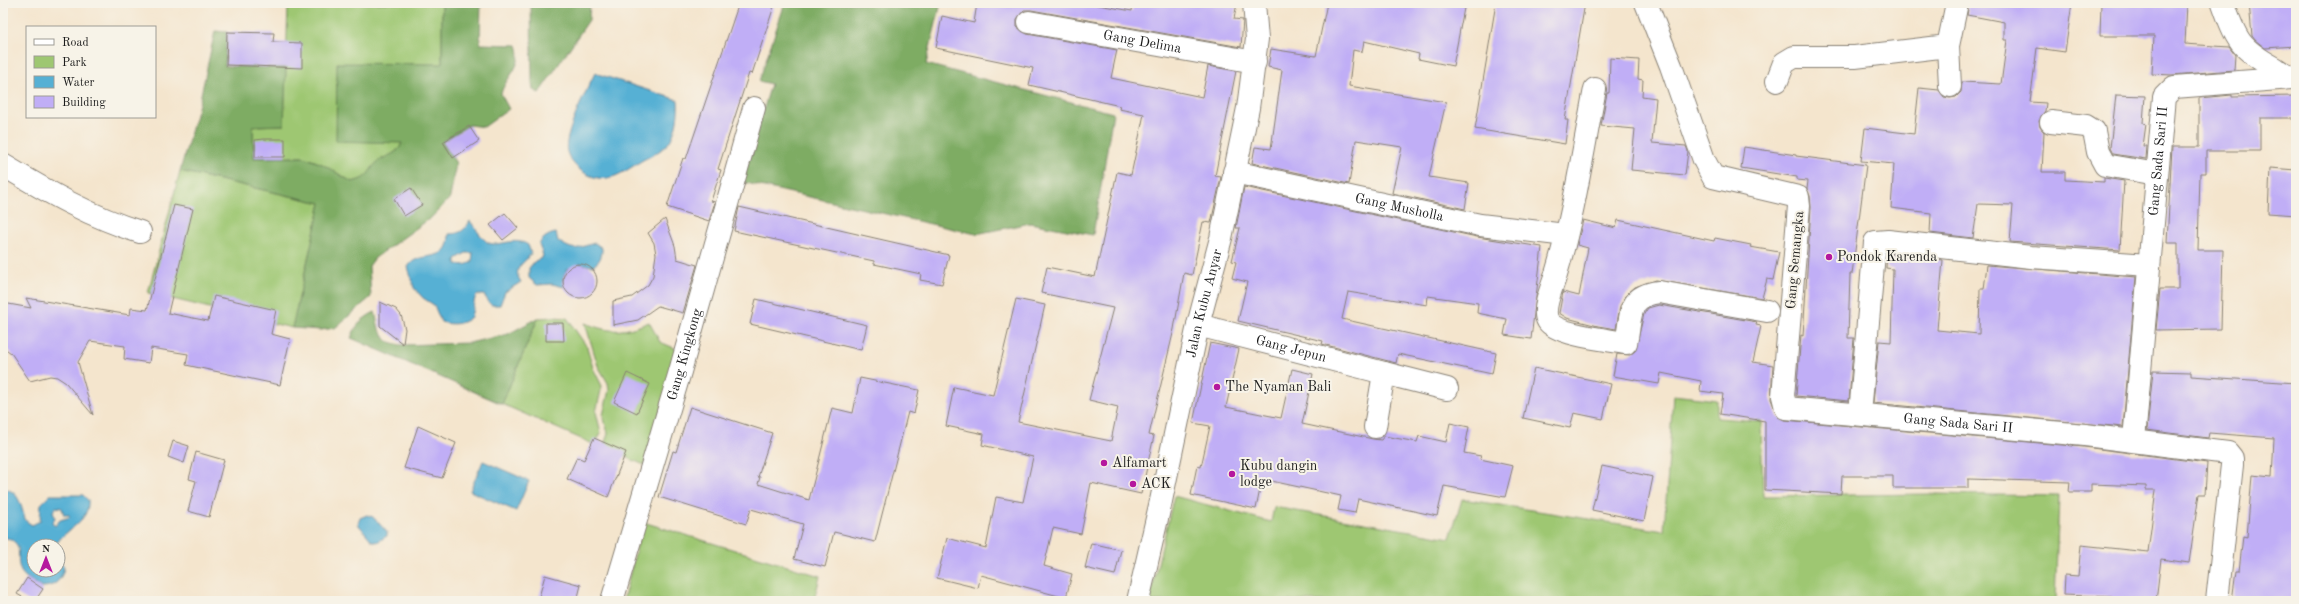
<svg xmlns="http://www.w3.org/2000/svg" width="2299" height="604" viewBox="0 0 2299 604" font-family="'Old Standard TT',serif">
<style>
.green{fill:#9ec772;stroke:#5d7247}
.forest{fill:#7eac64;stroke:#4d6440}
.water{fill:#56b0d4;stroke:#396678;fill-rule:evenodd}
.building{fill:#c0aef6}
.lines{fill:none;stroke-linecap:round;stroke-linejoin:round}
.minor-casing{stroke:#888074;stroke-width:24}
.tertiary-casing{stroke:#888074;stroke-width:24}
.minor{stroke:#fff;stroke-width:22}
.tertiary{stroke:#fff;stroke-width:22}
.poi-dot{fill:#b5179e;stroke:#f7f3e8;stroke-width:1.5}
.labels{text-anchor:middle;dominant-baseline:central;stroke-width:4;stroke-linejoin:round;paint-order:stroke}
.street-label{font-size:14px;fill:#1c1c1c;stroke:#f7f3e8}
.poi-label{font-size:14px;fill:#1c1c1c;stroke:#f7f3e8;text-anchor:start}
</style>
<rect width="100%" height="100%" fill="#f7f3e8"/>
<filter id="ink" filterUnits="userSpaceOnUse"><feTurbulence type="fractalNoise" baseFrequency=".025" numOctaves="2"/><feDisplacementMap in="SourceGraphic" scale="8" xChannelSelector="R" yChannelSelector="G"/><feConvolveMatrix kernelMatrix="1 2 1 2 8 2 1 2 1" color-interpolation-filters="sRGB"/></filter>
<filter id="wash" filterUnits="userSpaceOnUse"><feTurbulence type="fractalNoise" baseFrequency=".012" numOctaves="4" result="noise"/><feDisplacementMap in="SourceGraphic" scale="16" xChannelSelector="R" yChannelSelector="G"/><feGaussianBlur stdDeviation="0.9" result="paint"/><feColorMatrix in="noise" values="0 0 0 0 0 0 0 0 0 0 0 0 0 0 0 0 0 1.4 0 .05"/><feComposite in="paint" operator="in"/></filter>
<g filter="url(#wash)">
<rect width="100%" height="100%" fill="#f4e5cd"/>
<!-- green -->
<g class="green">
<path d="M288,3H442V64L400,147L391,156L379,161L364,179L352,182L322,164L304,157L253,158V126L284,125Z"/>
<path d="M180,171L321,203L292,328L148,293Z"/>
<path d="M553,317L567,318L587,347L593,368L602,386L596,412L601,433L595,445L502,404L538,318Z"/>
<path d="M649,322L660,342L679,350L644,465L603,447L608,434L603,415L609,390L608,383L598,366L585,323C610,333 624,333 649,322Z"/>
<path d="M1673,395L1717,400V418L1761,421L1763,496L1932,494L2059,496L2055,601H1149L1174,496L1271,522L1274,507L1450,538L1462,499L1664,531Z"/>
<path d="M643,522L820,576L814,601H623Z"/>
</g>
<!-- forest -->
<g class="forest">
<path d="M442,3H481L480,44L517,45C525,66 505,77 501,94L509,109L484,127L469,125L442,142L456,163L450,198L432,217L375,258L369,266L371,297L335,328L321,330L292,328L321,203L180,171L199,104L215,31L227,32L225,66L286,68L284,125L253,126L254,158L304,157L322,164L352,182C373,177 367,169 380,160C388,155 398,154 402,143L336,141L337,63L442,64Z"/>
<path d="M531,3H590L589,20L539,93L533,90L532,82Z"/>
<path d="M785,3H941L926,64L1113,113L1093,235L1030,223L976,234L742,182L771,84L759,81Z"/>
<path d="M375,312L379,329L387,341L400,345L469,343L508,334L538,318L502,404L351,338C356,325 362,318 375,312Z"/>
</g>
<!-- water -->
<g class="water">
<path d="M595,73L678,100C679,113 677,129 670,141C665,149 651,156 643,160C633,166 620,176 608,178C592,181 572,168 567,152C562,138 588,87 595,73Z"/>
<path d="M470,221C475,227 480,236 486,241C495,250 514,235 528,245L531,253C525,264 511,267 521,282L505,292L500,305H491L484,295H478L475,298L471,317C462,325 452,325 441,322L434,305L423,298L414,288L408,267C419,248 449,267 449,234C460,234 465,230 470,221ZM466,253H473L472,262L465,265L456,264V259Z"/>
<path d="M556,233L558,241C577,254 577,247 595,243L602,248C602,257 600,261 593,266L580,264L567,269L563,278L564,287L552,284L537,285L529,278V268L535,261L542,258L543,255L539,245C542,238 549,234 556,233Z"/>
<path d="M483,461L529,481L516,511L470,491Z"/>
<path d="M3,488C21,492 20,506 26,521L32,525L40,521L41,504L50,495H83L88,500C90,523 65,528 55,546H34V570H58V560L64,566C63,579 55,587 42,587C35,583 22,577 20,569C15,555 26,542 3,537ZM56,507L62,508L64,515H69L70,517L60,520L55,526L52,522L55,518L53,511Z"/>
<path d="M367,515L373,517L387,532V536L377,542L372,541L358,524L360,518Z"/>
</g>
<g id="blocks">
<!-- building -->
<g class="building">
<path d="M739,3H775L752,74L749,73L718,169L721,170L711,201L715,202L709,221L667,207L683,158L686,159Z"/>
<path d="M977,3H1087L1132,11L1133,3H1237L1234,19L1243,20L1241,47L1031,10H1024L1017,19V27L1027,34L1117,50L1111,78L1202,97L1208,66L1236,71L1215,176L1221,177L1211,223L1203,222L1192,275L1184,273L1174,329L1149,435L1154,436L1141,494L1091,483L1081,534L1053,528L1044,566L1072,574L1066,598L981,575L978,588L937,578L947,538L986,548L996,497L1023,502L1033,457L982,445L984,434L946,426L954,387L993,395L1016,299L1045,305L1018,422L1111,441L1118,407L1089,400L1113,308L1041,293L1047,267L1095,277L1117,172L1131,175L1144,114L1119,109L1120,106L1029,85L1033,68L936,48L942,16L974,23Z"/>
<path d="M1327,3H1465L1453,66L1418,59L1419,54L1364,41L1362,52L1353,50L1349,86L1446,102L1429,177L1469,183L1465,209L1392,193L1402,147L1356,140L1349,184L1252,163L1255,147L1271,149L1282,70L1268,67L1271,49L1316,56Z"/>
<path d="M1496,3H1585L1565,120H1568L1565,144L1475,129Z"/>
<path d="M1969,3H2072L2065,52L2037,48L2030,102L2046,103L2045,111L2039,121L2040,127L2044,132L2042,172H2065V180L2104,182V178L2124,181L2120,250L2010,242L2013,205L1978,204L1973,238L1930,233L1931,213L1891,208L1894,164L1861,161L1865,128L1914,134L1919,88L1939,90L1944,97L1950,98L1956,97L1961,92L1962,82L2001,84L2007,40H2004V22L1967,15Z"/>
<path d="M2101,3H2187L2185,44L2229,47L2235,55L2234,70L2172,75L2152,74L2154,36H2100Z"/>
<path d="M2249,3H2296V46L2265,48L2255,40L2252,36Z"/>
<path d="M227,32L274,33L273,42L302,43V68L226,65Z"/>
<path d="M1610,58L1639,60L1638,79L1643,80L1642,96L1656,98L1652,143L1686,146L1688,151L1685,175L1631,170L1635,129L1601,126L1607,93H1609Z"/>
<path d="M2116,95L2145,96L2143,123L2146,124L2143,146H2147L2146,159L2113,154L2110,148Z"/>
<path d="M2232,95V97L2296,96V118H2260V151H2206V173H2200L2198,250H2223L2221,329L2156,330L2160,289H2178V243H2167L2172,147H2199V98Z"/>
<path d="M469,126L479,141L453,158L443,142Z"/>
<path d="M264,139H285V157H255V140Z"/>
<path d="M1744,147L1796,155V156L1866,165L1852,274H1850L1848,338H1854L1849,401L1796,396L1801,335L1803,336L1811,207L1810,196L1807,189L1808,181L1797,180V177L1741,168Z"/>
<path d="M2270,168L2296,170V215L2268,213Z"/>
<path d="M1244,187L1477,237L1542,247L1531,339L1504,335L1507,319L1477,313L1478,303L1428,296L1427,305L1348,292L1342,319L1496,353L1492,374L1398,354L1396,363L1322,344L1323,341L1238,321L1247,282L1232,278L1236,262L1232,261L1240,228H1236Z"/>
<path d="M411,188L422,205L404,216L394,199Z"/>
<path d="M174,205L193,209L168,313L208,321L214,296L276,310L271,334L290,339L280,385L186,365L188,354L151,348L149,363L124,359L125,346L90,341L78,362L93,415L66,383L57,377L50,376L30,381L11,353L3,347V303L31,308L26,298L130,315L131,308L147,310Z"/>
<path d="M739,207L949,255L942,284L920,280L921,274L874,264V261L734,231Z"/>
<path d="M505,213L518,228L503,240L490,225Z"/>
<path d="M665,219L675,246L677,259L697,265L683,313L658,306L638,320L613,325V301L632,297L648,285L653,276L656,254L654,243L648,233Z"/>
<path d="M1583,220L1616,228L1618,220L1714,241L1715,238L1751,245L1750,247L1779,252L1773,280L1767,279L1762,298L1656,280L1635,287L1627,294L1620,306L1616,329L1598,326L1567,318L1559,313L1563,292L1579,296L1588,248L1577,245Z"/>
<path d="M1887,254L1943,260L1937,330L1979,334L1980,289H1984L1987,265L2136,277L2123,427L1873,403L1879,341L1891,342L1893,269L1886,268Z"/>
<circle cx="580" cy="281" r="17"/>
<path d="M756,299L867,325L861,350L750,324Z"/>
<path d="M380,302L396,309L401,315L405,329L403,344L380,326Z"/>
<path d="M1659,305L1757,322L1756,325L1761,326L1753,362L1773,365L1771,399L1778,417L1784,420L2084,447L2207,463L2205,494H2199L2189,563L2161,559L2156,601H2112V597L2064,595L2065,575L2078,576L2081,545L2148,552L2156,490H2146V486L2091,484V492H2069L2070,482L1968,479V488H1893V476H1842L1841,494L1765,490V421L1720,414L1723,394L1700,391L1701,381L1661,373L1659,384L1613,376L1617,354L1630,355L1635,351L1644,314L1648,308Z"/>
<path d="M546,323H563L564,341H546Z"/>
<path d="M1210,343L1239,349L1226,407L1281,418L1292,369L1313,374L1302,424L1373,439L1381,440L1384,436L1417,442L1419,436L1446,442L1450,423L1469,427L1464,453L1481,456L1480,459L1513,466L1505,497L1444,486L1437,516L1358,499L1355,513L1338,510L1341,496L1262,479L1256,509L1191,495L1197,466L1201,467L1210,426L1193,423Z"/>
<path d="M1534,368L1611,384L1603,419L1574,413L1570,428L1523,418Z"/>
<path d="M2153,371L2191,372V376L2296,383V601H2232L2236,571H2239L2243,536L2247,537L2252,475L2272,477L2274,438L2209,433L2208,438L2147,430Z"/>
<path d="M627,373L650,384L637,413L614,402Z"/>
<path d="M860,378L919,390L914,414L908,412L875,542L834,532L825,567L794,559L803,524L751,509L746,524L659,497L673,451L676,452L690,407L772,433L758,477H760L758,484L809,500L832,408L853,413Z"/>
<path d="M418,426L456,443L442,478L404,468Z"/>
<path d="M594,438L626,452L608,497L567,479L577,457L584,460Z"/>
<path d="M173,441L189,446L184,463L168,457Z"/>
<path d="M196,452L224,460L209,517L188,511L196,481L189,479Z"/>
<path d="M1602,466L1653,477L1644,521L1592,510Z"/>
<path d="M1091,543L1121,550L1115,575L1085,568Z"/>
<path d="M545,575L581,585L577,601H538Z"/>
<path d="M27,578L43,589L35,601H29L17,594Z"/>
</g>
</g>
</g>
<g filter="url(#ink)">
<use href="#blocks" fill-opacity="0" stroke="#888074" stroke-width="1"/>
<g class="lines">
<defs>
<g id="minor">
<path id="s1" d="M1646,3L1671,66L1704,160L1713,177L1798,197L1799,206L1783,396L1786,408L2085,435L2228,453L2232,458V465L2217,601"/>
<path d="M2223,3C2236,40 2240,49 2275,68C2281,72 2287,77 2294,78"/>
<path id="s2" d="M1029,22L1255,62"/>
<path d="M1948,46L1950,86"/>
<path d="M1777,81L1784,63L1794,57H1855L1948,46L1957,3"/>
<path d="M1595,89C1583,150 1574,214 1556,274C1553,286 1541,309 1548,321C1557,335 1609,340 1626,343C1632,316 1626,296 1659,292L1767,311"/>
<path d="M2051,122L2086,126L2094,131L2098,152L2105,165L2157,174"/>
<path d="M3,165C46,191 91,217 140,232"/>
<path id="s3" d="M1234,172L1480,225L1566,235"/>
<path id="s4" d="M1198,325L1384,373"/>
<path d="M1860,414L1875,242L1888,241L2031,257L2149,265"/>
<path d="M1375,427L1384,373L1447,389"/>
<path id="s5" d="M2134,440L2164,97L2174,87L2292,78"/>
<path id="s6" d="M612,601L679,375L754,108"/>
</g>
<g id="tertiary">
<path id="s7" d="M1138,601L1161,501L1198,325L1221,238L1248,108L1257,39L1254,3"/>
</g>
</defs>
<!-- minor casing -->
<use href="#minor" class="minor-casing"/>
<!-- tertiary casing -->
<use href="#tertiary" class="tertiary-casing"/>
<!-- minor -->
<use href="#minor" class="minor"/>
<!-- tertiary -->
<use href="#tertiary" class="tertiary"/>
</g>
</g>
<!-- markers -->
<g class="poi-dot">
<circle cx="1829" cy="257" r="4"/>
<circle cx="1217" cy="387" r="4"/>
<circle cx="1104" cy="463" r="4"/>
<circle cx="1232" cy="474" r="4"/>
<circle cx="1133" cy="484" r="4"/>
</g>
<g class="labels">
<!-- street labels -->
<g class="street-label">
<text stroke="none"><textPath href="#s2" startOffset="115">Gang Delima</textPath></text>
<text stroke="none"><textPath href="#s5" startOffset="280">Gang Sada Sari II</textPath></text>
<text stroke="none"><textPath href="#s3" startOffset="169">Gang Musholla</textPath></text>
<text transform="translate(1795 260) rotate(-85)">Gang Semangka</text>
<text stroke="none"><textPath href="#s7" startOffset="305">Jalan Kubu Anyar</textPath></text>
<text stroke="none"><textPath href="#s4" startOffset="96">Gang Jepun</textPath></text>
<text stroke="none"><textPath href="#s6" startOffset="257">Gang Kingkong</textPath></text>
<text stroke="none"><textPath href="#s1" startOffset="659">Gang Sada Sari II</textPath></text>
</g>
<!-- poi labels -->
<g class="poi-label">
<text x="1837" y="257">Pondok Karenda</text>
<text x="1225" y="387">The Nyaman Bali</text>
<text x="1112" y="463">Alfamart</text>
<text x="1240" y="466">Kubu dangin<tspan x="1240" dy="16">lodge</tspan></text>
<text x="1141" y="484">ACK</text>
</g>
</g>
<!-- margin -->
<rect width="2299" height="604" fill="none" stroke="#f7f3e8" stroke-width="16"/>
<!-- legend -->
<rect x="26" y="26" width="130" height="92" fill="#f7f3e8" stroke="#9f9d96"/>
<rect x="34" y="39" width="20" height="6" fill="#ffffff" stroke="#9f9d96"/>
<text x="62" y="46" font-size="12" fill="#1c1c1c">Road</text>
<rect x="34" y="56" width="20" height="12" fill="#9ec772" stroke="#9f9d96"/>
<text x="62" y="66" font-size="12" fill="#1c1c1c">Park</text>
<rect x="34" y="76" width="20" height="12" fill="#56b0d4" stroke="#9f9d96"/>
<text x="62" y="86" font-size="12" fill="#1c1c1c">Water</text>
<rect x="34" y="96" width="20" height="12" fill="#c0aef6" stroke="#9f9d96"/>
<text x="62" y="106" font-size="12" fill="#1c1c1c">Building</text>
<!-- north arrow -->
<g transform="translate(46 558)"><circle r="19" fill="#f7f3e8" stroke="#9f9d96"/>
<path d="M0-3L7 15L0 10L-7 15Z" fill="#b5179e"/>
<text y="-6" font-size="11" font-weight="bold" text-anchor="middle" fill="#1c1c1c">N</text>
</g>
</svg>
